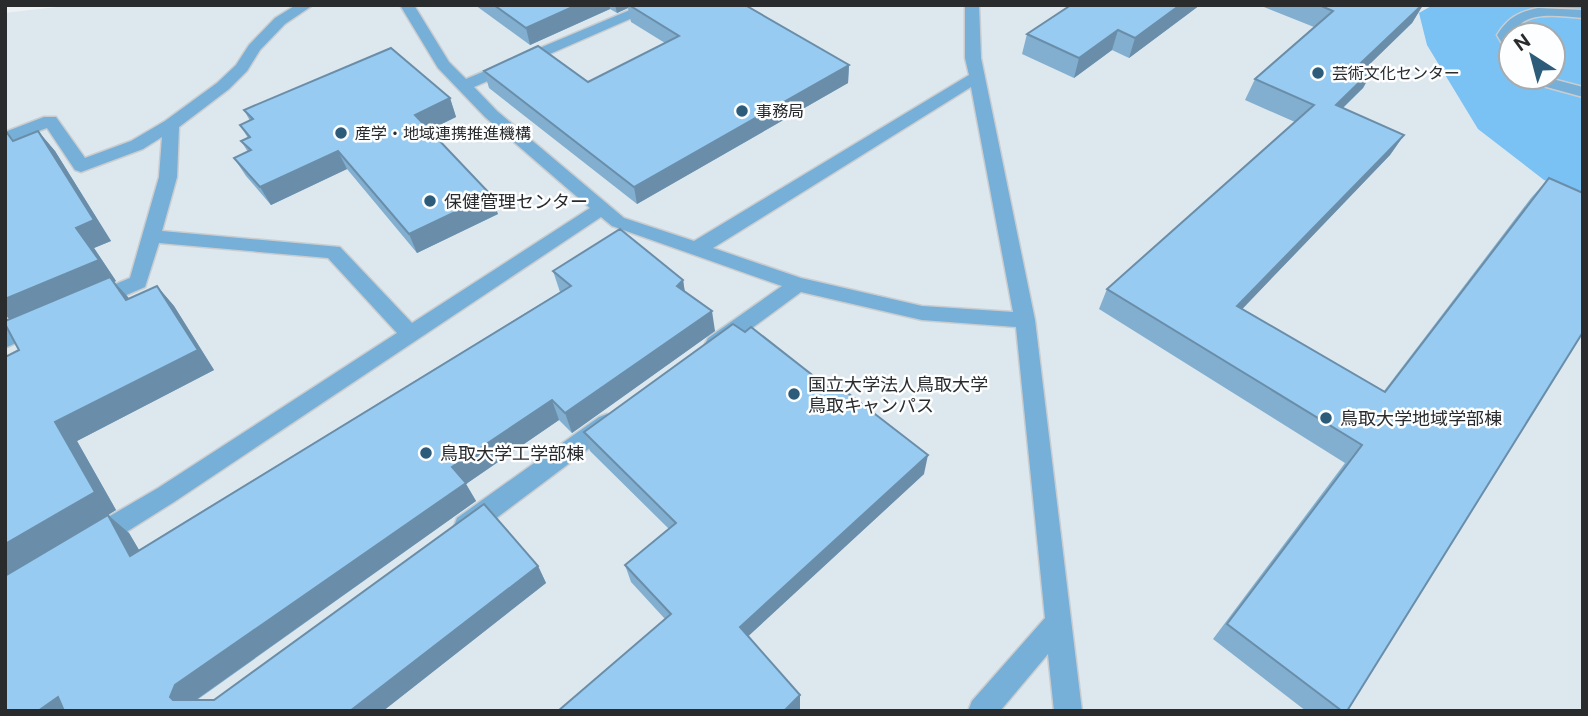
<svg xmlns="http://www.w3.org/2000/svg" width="1588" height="716" viewBox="0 0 1588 716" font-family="'Public Sans','Noto Sans JP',sans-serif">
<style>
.built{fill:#dde7ee;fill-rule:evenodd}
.forest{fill:#7ac1f4;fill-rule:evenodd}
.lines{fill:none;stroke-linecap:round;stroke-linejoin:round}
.minor-casing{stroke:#cacdcf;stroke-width:3}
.minor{fill:#76afd7;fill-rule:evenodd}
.wall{fill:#82afcf}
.shaded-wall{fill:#6a8ea9}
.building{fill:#97cbf1;stroke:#6a8ea9;stroke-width:2}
.poi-dot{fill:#2d5b7a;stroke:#fcfeff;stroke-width:2.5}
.labels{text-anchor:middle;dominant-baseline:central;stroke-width:5;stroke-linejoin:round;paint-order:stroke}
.far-poi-label{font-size:16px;fill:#2a2b2c;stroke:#fcfeff;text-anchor:start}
.poi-label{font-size:18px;fill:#2a2b2c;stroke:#fcfeff;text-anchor:start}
</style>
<rect width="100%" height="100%" fill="#edf1f3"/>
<!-- built -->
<path class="built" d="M74,5H1583V711H5V13ZM1511,35H1553V77H1511Z"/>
<!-- forest -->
<path class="forest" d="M1433,5H1583V196L1544,180L1478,129L1427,45L1419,13ZM1511,35H1553V77H1511Z"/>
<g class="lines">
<defs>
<g id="minor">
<path d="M296,5H313L285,24L260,50L247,71L229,89L179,127L177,177L162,231L340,247L412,323L590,208L485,117L438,68L400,5H414L449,62L466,79L642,5H662L474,87L497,111L624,218L694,241L969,75L965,58V5H979L981,58L1035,320L1082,711H1054L1048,654L1000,711H968L972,701L1045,618L1016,327L922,320L801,292L722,350L715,352L708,350L705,344L708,338L782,286L612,226L601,217L174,502L104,546L95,549L86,546L83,538L86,530L158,488L397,333L328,258L159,243L145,287L101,306L94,308L87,306L84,301L87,296L130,278L159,177L162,137L143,149L81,172L75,170L47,128L5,143V132L44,117H56L85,158L131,141L165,121L217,83L236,65L249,45L275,18ZM971,87L1013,312L922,306L801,278L713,248Z"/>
<path d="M1538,8L1583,10V18C1550,15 1511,8 1511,51L1506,50L1497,35C1508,18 1518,12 1538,8Z"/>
<path d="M1519,77H1545L1583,87V97L1521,80Z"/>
<path d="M36,318L43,321L46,326L43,331L5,348V331Z"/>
<path d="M607,414L615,417L618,423L615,429L475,534L466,537L457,534L454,526L457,518L599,417Z"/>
</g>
</defs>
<!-- minor casing -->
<use href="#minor" class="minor-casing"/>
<!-- minor -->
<use href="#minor" class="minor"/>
</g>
<!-- wall -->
<g class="wall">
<path d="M475,5H745L849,65L848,83L637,204L489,88L484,71L588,82L665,43L631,22L628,8L617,13L610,9L530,45Z"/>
<path d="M1071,5H1200L1129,58L1112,50L1074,78L1022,54L1027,34Z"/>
<path d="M1259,5H1423L1412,23L1368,66L1374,68L1363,88L1343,108L1404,135L1390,155L1242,309L1384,391L1531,198L1549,178L1347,711H1306L1213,639L1345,463L1099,309L1107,289L1295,122L1245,100L1255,79L1314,27Z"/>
<path d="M450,98L456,117L430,130L498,214L417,253L347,169L271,205L246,176L234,158L248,152L241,141L248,138L240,125L250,121L244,110Z"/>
<path d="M5,129L15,140L38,131L55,151L111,241L94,248L116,281L114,282L129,299L157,286L174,306L214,370L77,441L116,510L108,515L129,533L139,550L560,292L553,271L683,280L685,292L715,331L572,433L559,420L466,484L476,501L197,700H214L538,566L546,583L383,711H5L19,350L10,319L5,315Z"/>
<path d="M584,432L924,474L748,636L800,709L797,711H558L665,619L631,582L625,565L669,529L590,451Z"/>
</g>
<!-- shaded-wall -->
<g class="shaded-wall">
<path d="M577,5H610V9L530,45L526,28Z"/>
<path d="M615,5H628V8L617,13Z"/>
<path d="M1180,5H1200L1129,58L1135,38Z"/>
<path d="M1422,5H1423L1412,23L1350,83L1361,63Z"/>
<path d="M1118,30L1112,50L1074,78L1079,58Z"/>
<path d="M849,65L848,83L637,204L634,187Z"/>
<path d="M1374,68L1363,88L1325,125L1336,105Z"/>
<path d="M450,98L456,117L423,133L415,115Z"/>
<path d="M38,131L55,151L111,241L94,248L116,281L114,282L128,297L144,320L15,324L5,315V299Z"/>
<path d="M1404,135L1390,155L1226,326L1237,306Z"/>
<path d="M338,151L347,169L271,205L260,187Z"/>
<path d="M491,195L498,214L417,253L409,234Z"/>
<path d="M683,280L686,301L677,286Z"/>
<path d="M157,286L174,306L214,370L77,441L116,510L108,515L129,533L152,572L5,577V544L55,422Z"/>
<path d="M712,311L715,331L572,433L565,413Z"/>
<path d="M552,400L559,420L466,484L476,501L197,699L193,710L173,700L170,697L175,685L452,467Z"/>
<path d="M928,455L924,474L742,642L740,627Z"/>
<path d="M538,566L546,583L383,711H350Z"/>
<path d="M800,695V709L797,711H784Z"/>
<path d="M58,697L85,711H38Z"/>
</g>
<!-- building -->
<g class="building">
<path d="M494,5H577L526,28Z"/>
<path d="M629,5H745L849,65L634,187L484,71L538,46L588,82L679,36Z"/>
<path d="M1071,5H1180L1135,38L1118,30L1079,58L1027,34Z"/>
<path d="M1319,5H1422L1361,63L1374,68L1336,105L1404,135L1237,306L1385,392L1549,178L1583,193V332L1347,711H1342L1227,624L1362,445L1107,289L1314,105L1255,79L1333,11Z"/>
<path d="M391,48L450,98L415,115L491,195L409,234L338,151L260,187L234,158L251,150L241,141L250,137L240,125L253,119L244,110Z"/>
<path d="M5,130L13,141L38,131L94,220L76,228L99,260L5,299Z"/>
<path d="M620,229L683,280L677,286L712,311L565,413L552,400L452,467L466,483L175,685L170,697L173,700H214L484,504L538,566L350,711H64L58,697L38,711H5V576L108,515L130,556L571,286L553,271Z"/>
<path d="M110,277L126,300L157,286L198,350L55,422L95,492L5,544V357L19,350L5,324V321Z"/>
<path d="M733,324L745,332L751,327L834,392L840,387L928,455L740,627L800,695L784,711H558L671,614L625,565L676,523L584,432Z"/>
</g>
<!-- markers -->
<g class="poi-dot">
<circle cx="1318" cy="73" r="7"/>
<circle cx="742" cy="111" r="7"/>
<circle cx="341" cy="133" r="7"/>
<circle cx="430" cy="201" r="7"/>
<circle cx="794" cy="394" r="7"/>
<circle cx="1326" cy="418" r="7"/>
<circle cx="426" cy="453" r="7"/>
</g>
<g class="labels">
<!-- far-poi labels -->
<g class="far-poi-label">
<text x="1332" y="73">芸術文化センター</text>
<text x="756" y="111">事務局</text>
<text x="355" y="133">産学・地域連携推進機構</text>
</g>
<!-- poi labels -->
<g class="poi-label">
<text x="444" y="201">保健管理センター</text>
<text x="808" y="384">国立大学法人鳥取大学<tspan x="808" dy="21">鳥取キャンパス</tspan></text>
<text x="1340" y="418">鳥取大学地域学部棟</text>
<text x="440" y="453">鳥取大学工学部棟</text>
</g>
</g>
<!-- border -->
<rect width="1588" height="716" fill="none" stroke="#2a2b2c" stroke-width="14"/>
<!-- north arrow -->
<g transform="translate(1532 56) rotate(324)"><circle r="33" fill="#fcfeff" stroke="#a8aaab" stroke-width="2"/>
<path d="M0-5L12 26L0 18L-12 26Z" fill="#2d5b7a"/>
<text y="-10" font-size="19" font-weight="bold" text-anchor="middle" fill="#2a2b2c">N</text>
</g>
</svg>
